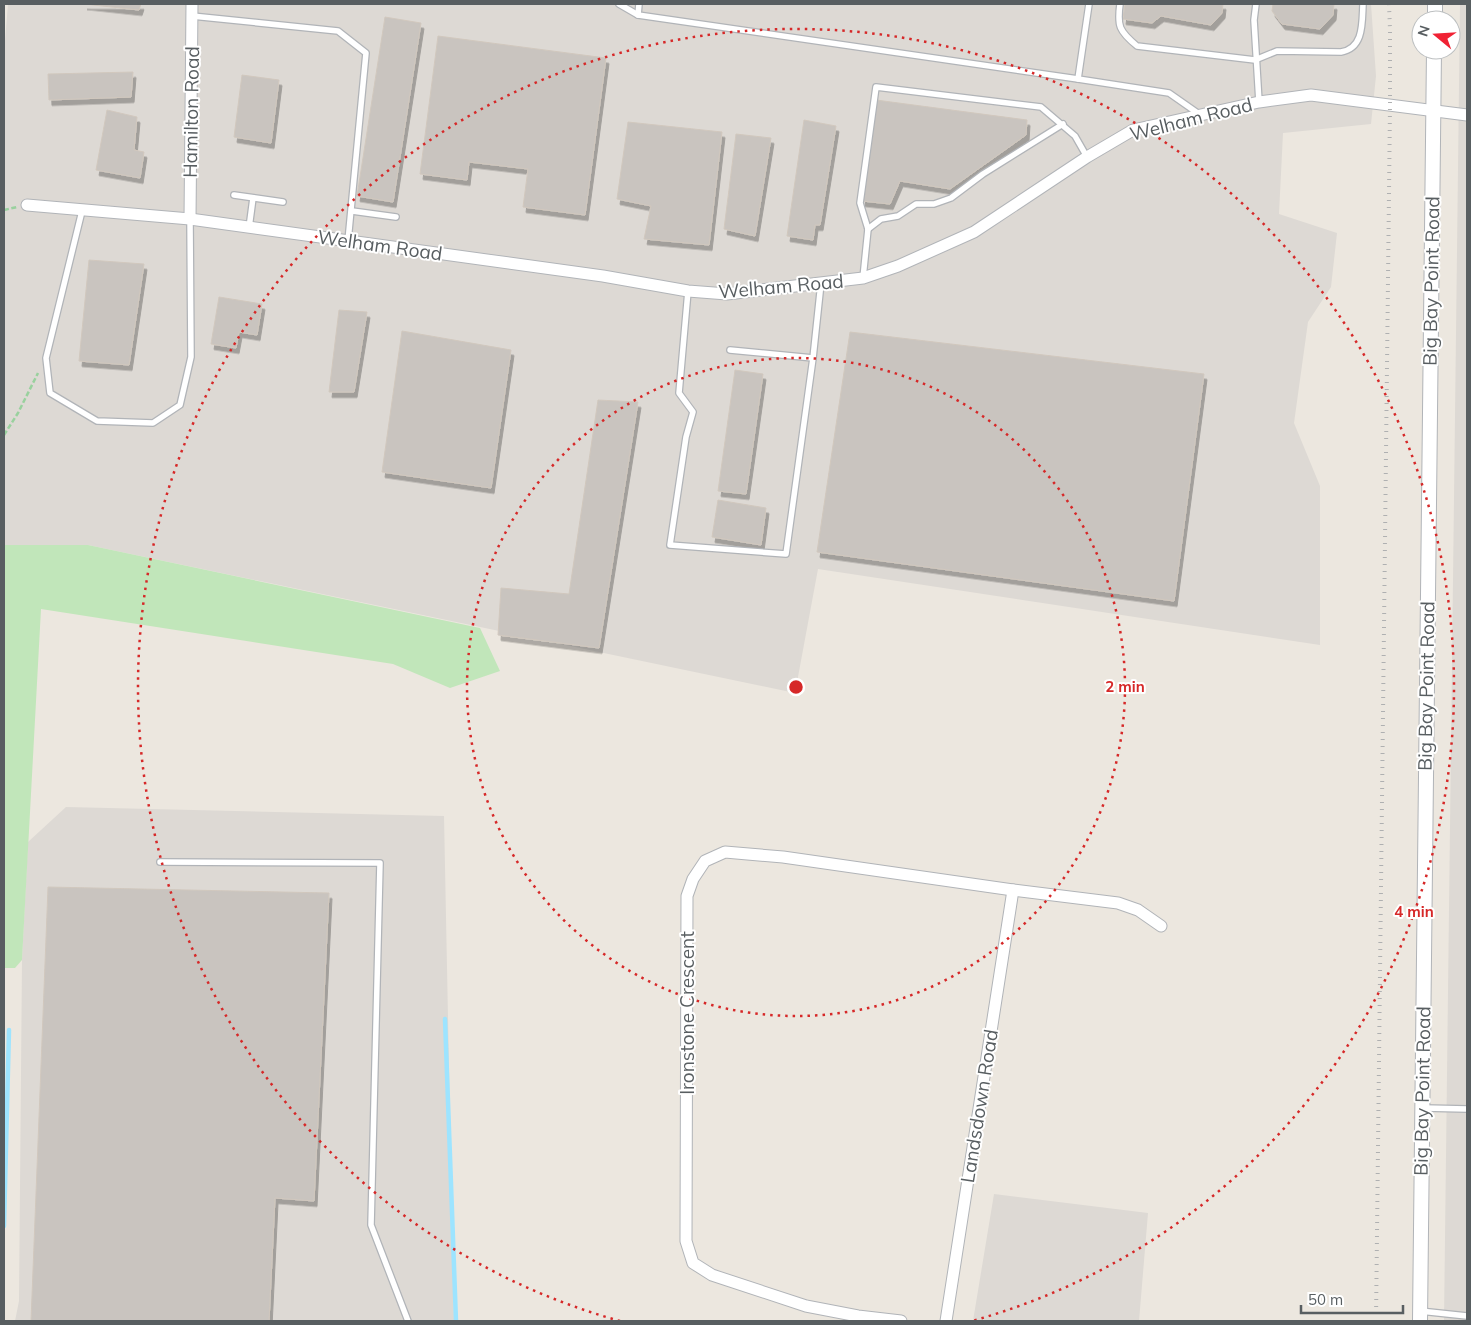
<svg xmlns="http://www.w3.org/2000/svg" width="1471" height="1325" viewBox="0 0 1471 1325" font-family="Mulish,sans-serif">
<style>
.industrial{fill:#ddd9d4}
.green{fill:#c1e6ba}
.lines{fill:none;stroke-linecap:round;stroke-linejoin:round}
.stream{stroke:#9de4ff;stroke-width:4.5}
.building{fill:#c9c4bf;stroke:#d1c8be;filter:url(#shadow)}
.service-casing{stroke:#b1b4b8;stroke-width:8}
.minor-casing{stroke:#b1b4b8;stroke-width:13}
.tertiary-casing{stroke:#b1b4b8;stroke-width:16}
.path{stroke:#99d19e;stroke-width:2.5;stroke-dasharray:5 2.5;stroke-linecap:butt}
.service{stroke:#fff;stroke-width:5.5}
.minor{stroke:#fff;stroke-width:11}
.tertiary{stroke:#fff;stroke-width:14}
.rail{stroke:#afb0b1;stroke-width:4;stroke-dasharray:1 6;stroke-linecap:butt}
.ring{fill:none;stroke:#d62828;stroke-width:2.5;stroke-dasharray:2.5 5}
.labels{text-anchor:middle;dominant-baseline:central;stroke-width:4;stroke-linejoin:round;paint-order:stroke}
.street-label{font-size:19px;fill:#585e61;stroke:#fff}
.centre{fill:#d62828;stroke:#fff;stroke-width:2.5}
.ring-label{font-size:15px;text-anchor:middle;font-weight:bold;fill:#d62828;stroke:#fff;stroke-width:4;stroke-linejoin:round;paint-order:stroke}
</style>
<defs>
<filter id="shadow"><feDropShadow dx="3" dy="5.5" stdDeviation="0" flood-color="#0004"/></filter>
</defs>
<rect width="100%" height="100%" fill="#ece7df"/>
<!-- industrial -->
<g class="industrial">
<path d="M8,4H1371L1376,76L1371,124L1283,133L1279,214L1337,233L1331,287L1308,322L1294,423L1320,486V645L818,569L795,693L88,545H4V42L5,41Z"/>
<path d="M1460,4H1467V1321H1444Z"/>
<path d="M66,807L444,816L454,1321H15L19,1301L22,960L28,842Z"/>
<path d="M994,1194L1148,1213L1139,1321H973Z"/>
</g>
<!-- green -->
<path class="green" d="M4,545H88L480,628L500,671L450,688L393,664L41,609L22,960L15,968H4Z"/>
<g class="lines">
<!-- stream -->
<g class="stream">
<path d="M445,1019L456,1321"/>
<path d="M4,1226L9,1030"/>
</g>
</g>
<!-- building -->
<g class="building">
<path d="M84,4H141L139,10Z"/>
<path d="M1125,4H1223L1222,13L1211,25L1161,16L1152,23L1123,19Z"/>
<path d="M1273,4H1334L1333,15L1320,29L1282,24L1272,11Z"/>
<path d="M385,17L421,23L393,202L357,196Z"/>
<path d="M438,36L606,58L585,215L523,207L528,169L469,162L467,180L420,174Z"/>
<path d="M133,72L131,97L49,100L48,74Z"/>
<path d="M242,75L279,80L271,143L234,137Z"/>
<path d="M876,100L1027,120L1026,135L950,189L900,181L890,204L862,201Z"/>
<path d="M107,110L137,117L134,150L144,152L140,178L96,170Z"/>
<path d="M804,120L836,126L820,225H815L813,240L787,236Z"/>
<path d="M628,122L722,132L709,245L644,239L651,206L617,199Z"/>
<path d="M736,134L771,138L755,236L724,229Z"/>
<path d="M89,260L144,264L129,365L79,361Z"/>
<path d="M219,297L262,304L257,335L239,332L236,348L211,344Z"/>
<path d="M339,310L367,312L354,392H329Z"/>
<path d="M402,331L511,350L491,488L382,472Z"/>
<path d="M850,332L1204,374L1174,601L817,552Z"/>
<path d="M735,370L763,374L746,494L718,491Z"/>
<path d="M598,400L638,402L599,648L498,635L501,588L569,594Z"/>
<path d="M718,500L766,508L761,545L712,537Z"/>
<path d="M48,887L329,893L314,1201L275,1198L269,1321H31Z"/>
</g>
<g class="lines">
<defs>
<g id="service">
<path d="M619,4L638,15L1078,79"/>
<path d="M1089,4L1078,79L1169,93L1199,114"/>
<path d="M1120,4C1117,26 1119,31 1137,46L1255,60L1277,51L1341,52C1364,48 1362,23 1363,4"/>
<path d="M1256,4L1254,20L1259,102"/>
<path d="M638,15L639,4"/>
<path d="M192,16L338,31L366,53L348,241"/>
<path d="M234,195L283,202"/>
<path d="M82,211L46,358L50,393L97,421L153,423L180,405L191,357L190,219"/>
<path d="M352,211L396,217"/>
<path d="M249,228L253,198"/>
<path d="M868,229L881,219L898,216L916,204H934L951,198L983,174L1063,124"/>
<path d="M863,278L868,229L860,203L876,87L1041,107L1075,136L1087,157"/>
<path d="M688,291L679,393L693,412L686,437L670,545L786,554L813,358L821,283"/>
<path d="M730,350L813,358"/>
<path d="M160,862L380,863L371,1225L408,1321"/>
<path d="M1424,1108L1467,1109"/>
<path d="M1420,1311L1467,1316"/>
</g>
<g id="minor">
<path d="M27,205L190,219L603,276L688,291L727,294L863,278L898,266L974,232L1087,157L1133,130L1259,102L1311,95L1467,115"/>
<path d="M190,219L192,4"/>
<path d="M901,1321L858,1316L806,1306L712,1275L693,1263L686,1241L687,896L693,879L705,861L725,852L783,857L1013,890L1118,903L1138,910L1161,926"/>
<path d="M946,1321L1013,890"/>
</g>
<g id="tertiary">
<path d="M1435,20V4"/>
<path d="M1420,1321L1434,50"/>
</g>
</defs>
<!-- service casing -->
<use href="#service" class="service-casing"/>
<!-- minor casing -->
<use href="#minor" class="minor-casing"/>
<!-- tertiary casing -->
<use href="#tertiary" class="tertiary-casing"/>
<!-- path -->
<g class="path">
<path d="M4,210L17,207"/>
<path d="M4,435L18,413L38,373"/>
</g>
<!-- service -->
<use href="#service" class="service"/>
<!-- minor -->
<use href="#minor" class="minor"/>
<!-- tertiary -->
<use href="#tertiary" class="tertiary"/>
<!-- rail -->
<path class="rail" d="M1376,1321L1390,106V30L1389,4"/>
</g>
<!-- distance rings -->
<g class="ring">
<circle cx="796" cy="687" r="329"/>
<path d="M620 1321A658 658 0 1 1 972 1321"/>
</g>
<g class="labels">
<!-- street labels -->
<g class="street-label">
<text transform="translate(191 112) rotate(-89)">Hamilton Road</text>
<text transform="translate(1191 119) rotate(-14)">Welham Road</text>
<text transform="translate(380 245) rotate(8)">Welham Road</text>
<text transform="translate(1431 281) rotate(-89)">Big Bay Point Road</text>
<text transform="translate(781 286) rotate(-5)">Welham Road</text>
<text transform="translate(1426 686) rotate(-89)">Big Bay Point Road</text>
<text transform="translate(687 1013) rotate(-90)">Ironstone Crescent</text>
<text transform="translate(1422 1091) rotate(-89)">Big Bay Point Road</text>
<text transform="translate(979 1106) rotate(-81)">Landsdown Road</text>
</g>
</g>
<circle cx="796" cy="687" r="8" class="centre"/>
<g class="ring-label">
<text x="1125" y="692">2 min</text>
<text x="1414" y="917">4 min</text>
</g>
<!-- border -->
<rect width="1471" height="1325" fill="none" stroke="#585e61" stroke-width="10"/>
<!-- north arrow -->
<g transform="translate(1436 35) rotate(288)"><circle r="24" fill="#ffffff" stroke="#bcbfc0"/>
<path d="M0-4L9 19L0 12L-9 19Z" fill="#f02234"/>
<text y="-8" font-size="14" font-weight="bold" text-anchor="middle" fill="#585e61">N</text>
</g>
<!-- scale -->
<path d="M1301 1305v8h102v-8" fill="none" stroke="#585e61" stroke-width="2.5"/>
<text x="1308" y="1305" font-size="15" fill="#585e61" stroke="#ffffff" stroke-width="4" paint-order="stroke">50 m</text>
</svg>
